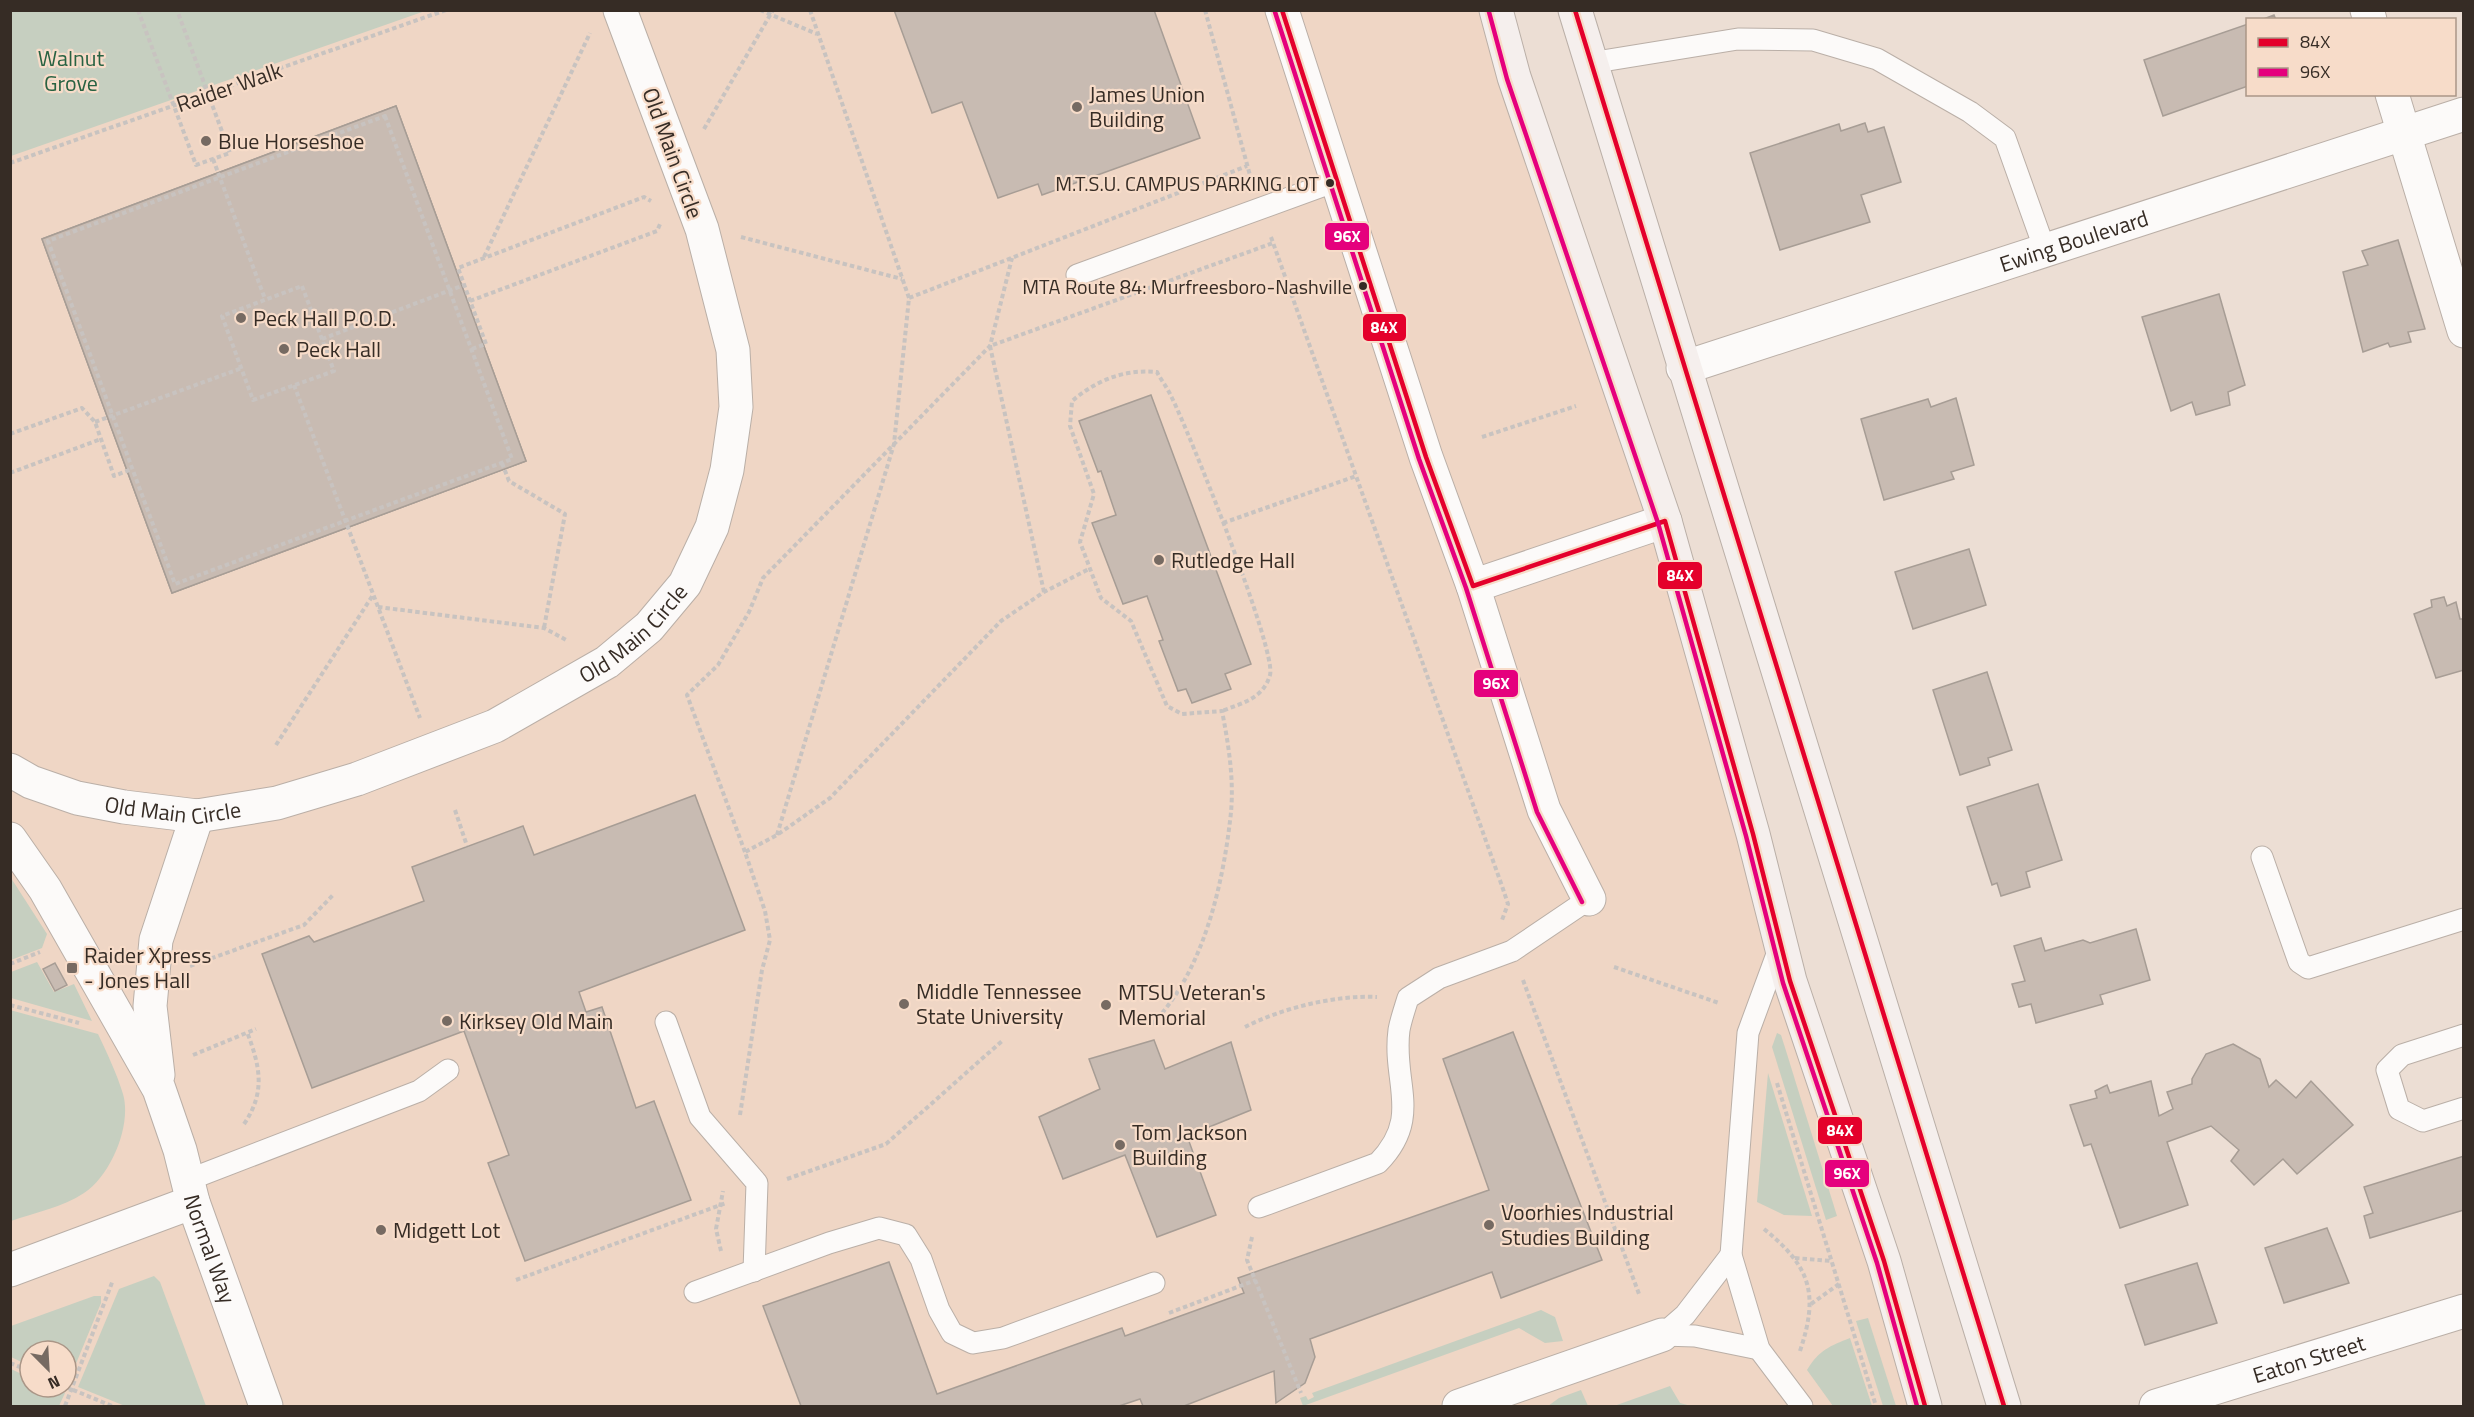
<svg xmlns="http://www.w3.org/2000/svg" width="2474" height="1417" viewBox="0 0 2474 1417" font-family="'Titillium Web',sans-serif">
<style>
.built{fill:#efd6c5;fill-rule:evenodd}
.green{fill:#c6cfc0}
.building{fill:#c8bbb2;stroke:#a79d95;stroke-width:1.5;fill-rule:evenodd}
.lines{fill:none;stroke-linecap:round;stroke-linejoin:round}
.service-casing{stroke:#baafa7;stroke-width:23}
.minor-casing{stroke:#baafa7;stroke-width:35}
.secondary-casing{stroke:#baafa7;stroke-width:35}
.path{stroke:#c8c3c0;stroke-width:4;stroke-dasharray:4.5 3;stroke-linecap:butt}
.service{stroke:#fcfaf9;stroke-width:21}
.minor{stroke:#fcfaf9;stroke-width:33}
.secondary{stroke:#f5efed;stroke-width:33}
.bus-1-casing{stroke:#f7dcc9;stroke-width:9}
.bus-2-casing{stroke:#f7dcc9;stroke-width:9}
.bus-1{stroke:#e4002b;stroke-width:4.5}
.bus-2{stroke:#e5007d;stroke-width:4.5}
.poi-dot{fill:#766a62;stroke:#f7dcc9;stroke-width:2}
.bus-dot{fill:#362c25;stroke:#f7dcc9;stroke-width:2}
.labels{text-anchor:middle;dominant-baseline:central;stroke-width:4.5;stroke-linejoin:round;paint-order:stroke}
.bus-label{font-size:20px;fill:#362c25;stroke:#f7dcc9;text-anchor:end}
.park-label{font-size:22px;fill:#286242;stroke:#f7dcc9}
.street-label{font-size:22px;fill:#362c25;stroke:#f7dcc9}
.poi-label{font-size:22px;fill:#362c25;stroke:#f7dcc9;text-anchor:start}
.line-badge{stroke:#f7dcc9;stroke-width:2}
.badge-label{font-size:16px;text-anchor:middle;font-weight:bold;fill:#fff}
</style>
<rect width="100%" height="100%" fill="#ecded4"/>
<!-- built -->
<path class="built" d="M10,11H1492L1688,657L1925,1406H11ZM30,1351H66V1387H30Z"/>
<!-- green -->
<g class="green">
<path d="M11,10H425V11L11,156Z"/>
<path d="M11,878L47,934L42,948L11,960Z"/>
<path d="M37,962L54,992L74,984L92,1021L11,998V972Z"/>
<path d="M10,1010L98,1034C107,1053 117,1074 123,1094C132,1125 111,1175 84,1193C63,1207 34,1213 11,1221Z"/>
<path d="M1777,1033L1781,1035L1787,1054L1837,1216L1826,1220L1772,1047Z"/>
<path d="M1768,1073L1812,1216L1784,1215L1757,1202Z"/>
<path d="M154,1276L160,1282L206,1406H125L78,1387L119,1289Z"/>
<path d="M94,1296H101V1303L68,1383L66,1382V1351H30V1366L11,1357V1326Z"/>
<path d="M1541,1310L1555,1317L1563,1341L1545,1343L1519,1328L1303,1406L1300,1398L1306,1396L1308,1400L1314,1397L1312,1393Z"/>
<path d="M1868,1318L1896,1406H1883L1856,1321Z"/>
<path d="M1850,1338L1872,1406H1833L1807,1370C1819,1350 1830,1346 1850,1338Z"/>
<path d="M11,1369L30,1378V1387H51L65,1393L59,1406H11Z"/>
<path d="M1670,1386L1680,1403L1691,1406H1614Z"/>
<path d="M1581,1390L1588,1406H1548L1559,1398Z"/>
</g>
<!-- building -->
<g class="building">
<path d="M894,10H1154L1200,138L1042,195L1038,184L998,198L962,102L932,113Z"/>
<path d="M2274,15L2276,20H2261Z"/>
<path d="M2248,24V86L2163,116L2144,60Z"/>
<path d="M396,106L526,461L172,593L42,239ZM302,286L334,371L253,400L222,316Z"/>
<path d="M396,106L526,461L172,593L42,239Z"/>
<path d="M1865,123L1868,132L1884,127L1901,182L1861,195L1870,222L1780,250L1750,153L1839,124L1841,131Z"/>
<path d="M2398,240L2425,329L2408,332L2411,342L2390,347L2388,343L2363,352L2343,272L2368,265L2362,251Z"/>
<path d="M2219,294L2245,385L2228,392L2230,405L2196,415L2192,402L2171,411L2142,317Z"/>
<path d="M1151,395L1251,664L1225,674L1231,689L1192,703L1186,689L1178,691L1159,641L1163,640L1147,596L1123,604L1092,523L1116,515L1101,471L1098,472L1079,421Z"/>
<path d="M1956,398L1974,465L1951,472L1954,479L1884,500L1861,419L1928,399L1931,407Z"/>
<path d="M1969,549L1986,605L1913,629L1895,572Z"/>
<path d="M2444,597L2447,606L2456,602L2460,619H2464V670L2436,678L2414,614L2432,607L2431,600Z"/>
<path d="M1987,672L2012,750L1988,758L1990,765L1960,775L1933,690Z"/>
<path d="M2038,784L2062,860L2026,872L2030,887L2001,896L1997,883L1992,885L1967,807Z"/>
<path d="M695,795L745,930L579,992L586,1012L602,1007L636,1108L654,1101L691,1200L525,1261L488,1163L509,1155L464,1031L312,1088L262,954L309,936L314,942L424,901L412,867L523,826L534,855Z"/>
<path d="M2136,929L2150,980L2100,995L2103,1004L2036,1023L2031,1004L2019,1007L2012,984L2025,981L2014,946L2041,938L2045,951L2083,940L2090,943Z"/>
<path d="M55,963L67,985L55,991L43,969Z"/>
<path d="M1513,1032L1602,1260L1501,1298L1492,1272L1310,1339L1315,1357L1305,1383L1276,1403L1274,1371L1184,1406H1143L1140,1399L1119,1406H801L763,1306L889,1262L937,1394L1122,1328L1125,1336L1244,1293L1238,1278L1489,1190L1443,1059Z"/>
<path d="M1154,1040L1165,1069L1231,1042L1251,1110L1187,1136L1216,1215L1157,1237L1125,1155L1063,1179L1039,1117L1100,1089L1089,1059Z"/>
<path d="M2233,1044L2260,1059L2269,1087L2276,1080L2296,1098L2311,1081L2353,1125L2297,1174L2283,1159L2254,1185L2231,1161L2239,1150L2211,1126L2167,1142L2188,1205L2120,1228L2091,1144L2084,1146L2070,1105L2097,1098L2095,1091L2107,1085L2110,1093L2151,1081L2159,1116L2173,1109L2167,1092L2192,1084V1079L2206,1054Z"/>
<path d="M2464,1156V1210L2370,1238L2364,1216L2373,1213L2364,1187Z"/>
<path d="M2327,1228L2349,1283L2284,1303L2265,1248Z"/>
<path d="M2197,1263L2217,1323L2145,1345L2125,1285Z"/>
</g>
<g class="lines">
<defs>
<g id="service">
<path d="M1590,63L1738,39L1813,40L1877,59L1970,112L2005,138L2045,250"/>
<path d="M1077,275L1339,180"/>
<path d="M2262,857L2299,962L2308,968L2464,919"/>
<path d="M1780,946L1748,1033L1731,1255L1759,1349L1802,1406"/>
<path d="M666,1022L700,1117L757,1183L754,1271"/>
<path d="M2464,1035L2402,1055L2387,1070L2399,1109L2423,1121L2464,1108"/>
<path d="M188,1180L419,1091L448,1070"/>
<path d="M1259,1207L1378,1163C1423,1117 1392,1083 1399,1030C1401,1019 1405,1008 1408,998L1439,978L1512,951L1589,899"/>
<path d="M695,1292L829,1243L879,1228L906,1235L921,1259L939,1310L952,1333L973,1343L1003,1338L1154,1283"/>
<path d="M1662,1335L1685,1315L1731,1255"/>
<path d="M1662,1335L1695,1336L1759,1349"/>
</g>
<g id="minor">
<path d="M1282,10L1426,457L1473,586L1544,810L1589,899"/>
<path d="M2367,10L2370,20"/>
<path d="M2392,94L2464,331"/>
<path id="s1" d="M1683,368L2464,114"/>
<path d="M1473,586L1665,521"/>
<path id="s2" d="M10,770L31,782L77,798L124,807L197,816L277,803L357,779L495,726L607,662L649,627L685,584L712,527L727,470L736,407L733,350L702,229L620,10"/>
<path id="s3" d="M10,839L45,889L159,1089L180,1150L193,1202L266,1406"/>
<path d="M158,1075L150,1006L156,940L197,816"/>
<path d="M10,1270L193,1202"/>
<path d="M1459,1406L1662,1335"/>
<path id="s4" d="M2156,1406L2464,1311"/>
</g>
<g id="secondary">
<path d="M1496,10L1514,77L1665,521L1753,834L1790,981L1884,1261L1925,1406"/>
<path d="M1575,10L2004,1406"/>
</g>
</defs>
<!-- service casing -->
<use href="#service" class="service-casing"/>
<!-- minor casing -->
<use href="#minor" class="minor-casing"/>
<!-- secondary casing -->
<use href="#secondary" class="secondary-casing"/>
<!-- path -->
<g class="path">
<path d="M138,10L196,165L230,153L177,10"/>
<path d="M760,10L817,34"/>
<path d="M810,10L909,298"/>
<path d="M1205,10L1251,179"/>
<path d="M385,116L512,459L175,584L48,241Z"/>
<path d="M704,129L773,10"/>
<path d="M213,159L265,299"/>
<path d="M10,163L446,10"/>
<path d="M741,237L902,279"/>
<path d="M1271,237L1502,886L1508,904L1502,920"/>
<path d="M484,257L590,33"/>
<path d="M302,286L334,371L253,400L222,316Z"/>
<path d="M470,301L657,231L661,222"/>
<path d="M322,339L464,285"/>
<path d="M472,349L486,344L458,268L644,197L651,201"/>
<path d="M294,385L420,718"/>
<path d="M95,422L242,368"/>
<path d="M10,434L82,408L95,422L114,476L132,469"/>
<path d="M1482,437L1576,406"/>
<path d="M502,463L509,481L565,514L544,628"/>
<path d="M10,473L101,439"/>
<path d="M1223,523L1356,476"/>
<path d="M1044,592L990,346L1273,243"/>
<path d="M378,607L544,628L568,641"/>
<path d="M276,745L373,595"/>
<path d="M455,810L467,846"/>
<path d="M777,835L894,444L909,298L1247,166"/>
<path d="M745,852L687,695L718,665L749,612L763,578L990,346L1012,258"/>
<path d="M10,964L40,952"/>
<path d="M190,966L304,925L334,894"/>
<path d="M1614,967L1719,1003"/>
<path d="M1523,980L1639,1294"/>
<path d="M10,1005L79,1023"/>
<path d="M1152,1024C1202,974 1222,889 1230,821C1235,784 1229,747 1222,711L1182,714L1167,706L1131,621L1101,598L1080,542L1094,494L1070,426L1072,401C1097,380 1124,369 1157,372C1161,380 1167,387 1171,396C1188,429 1277,651 1270,675C1263,699 1242,703 1222,711"/>
<path d="M1245,1027C1282,1008 1335,995 1377,997"/>
<path d="M193,1055L256,1029"/>
<path d="M1777,1083L1876,1406"/>
<path d="M740,1115L762,970L770,940L765,911L745,852L777,835L830,798L1001,621L1044,592L1089,569"/>
<path d="M244,1124C266,1092 260,1066 247,1032"/>
<path d="M787,1179L886,1144L1002,1041"/>
<path d="M1764,1229C1811,1267 1819,1294 1800,1351"/>
<path d="M1252,1237L1247,1260L1301,1393"/>
<path d="M721,1251L716,1229L723,1191"/>
<path d="M1795,1258L1831,1261"/>
<path d="M516,1280L726,1203"/>
<path d="M1811,1304L1839,1284"/>
<path d="M1169,1313L1256,1280"/>
<path d="M10,1363L30,1371"/>
<path d="M66,1387L112,1406"/>
<path d="M65,1406L113,1280"/>
</g>
<!-- service -->
<use href="#service" class="service"/>
<!-- minor -->
<use href="#minor" class="minor"/>
<!-- secondary -->
<use href="#secondary" class="secondary"/>
<defs>
<g id="bus-1">
<path d="M1282,10L1426,457L1473,586L1665,521L1753,834L1790,981L1884,1261L1925,1406"/>
<path d="M1575,10L2004,1406"/>
</g>
<g id="bus-2">
<path d="M1275,12L1419,459L1466,588L1537,812L1582,902"/>
<path d="M1489,12L1507,79L1658,523L1746,836L1783,983L1877,1263L1917,1406"/>
</g>
</defs>
<!-- bus-1 casing -->
<use href="#bus-1" class="bus-1-casing"/>
<!-- bus-2 casing -->
<use href="#bus-2" class="bus-2-casing"/>
<!-- bus-1 -->
<use href="#bus-1" class="bus-1"/>
<!-- bus-2 -->
<use href="#bus-2" class="bus-2"/>
</g>
<!-- markers -->
<g class="poi-dot">
<circle cx="1077" cy="107" r="6"/>
<circle cx="206" cy="141" r="6"/>
<circle cx="241" cy="318" r="6"/>
<circle cx="284" cy="349" r="6"/>
<circle cx="1159" cy="560" r="6"/>
<rect x="66" y="962" width="12" height="12" rx="3"/>
<circle cx="904" cy="1004" r="6"/>
<circle cx="1106" cy="1005" r="6"/>
<circle cx="447" cy="1021" r="6"/>
<circle cx="1120" cy="1145" r="6"/>
<circle cx="1489" cy="1225" r="6"/>
<circle cx="381" cy="1230" r="6"/>
</g>
<g class="bus-dot">
<circle cx="1330" cy="183" r="5"/>
<circle cx="1363" cy="286" r="5"/>
</g>
<g class="labels">
<!-- bus labels -->
<g class="bus-label">
<text x="1319" y="183">M.T.S.U. CAMPUS PARKING LOT</text>
<text x="1352" y="286">MTA Route 84: Murfreesboro-Nashville</text>
</g>
<!-- park labels -->
<g class="park-label">
<text x="71" y="58">Walnut<tspan x="71" dy="25">Grove</tspan></text>
</g>
<!-- street labels -->
<g class="street-label">
<text transform="translate(229 87) rotate(-19)">Raider Walk</text>
<text transform="translate(673 153) rotate(70)">Old Main Circle</text>
<text stroke="none"><textPath href="#s1" startOffset="411">Ewing Boulevard</textPath></text>
<text stroke="none"><textPath href="#s2" startOffset="674">Old Main Circle</textPath></text>
<text stroke="none"><textPath href="#s2" startOffset="170">Old Main Circle</textPath></text>
<text stroke="none"><textPath href="#s3" startOffset="459">Normal Way</textPath></text>
<text stroke="none"><textPath href="#s4" startOffset="160">Eaton Street</textPath></text>
</g>
<!-- poi labels -->
<g class="poi-label">
<text x="1089" y="94">James Union<tspan x="1089" dy="25">Building</tspan></text>
<text x="218" y="141">Blue Horseshoe</text>
<text x="253" y="318">Peck Hall P.O.D.</text>
<text x="296" y="349">Peck Hall</text>
<text x="1171" y="560">Rutledge Hall</text>
<text x="84" y="955">Raider Xpress<tspan x="84" dy="25">- Jones Hall</tspan></text>
<text x="916" y="991">Middle Tennessee<tspan x="916" dy="25">State University</tspan></text>
<text x="1118" y="992">MTSU Veteran's<tspan x="1118" dy="25">Memorial</tspan></text>
<text x="459" y="1021">Kirksey Old Main</text>
<text x="1132" y="1132">Tom Jackson<tspan x="1132" dy="25">Building</tspan></text>
<text x="1501" y="1212">Voorhies Industrial<tspan x="1501" dy="25">Studies Building</tspan></text>
<text x="393" y="1230">Midgett Lot</text>
</g>
</g>
<g class="line-badge">
<rect x="1324" y="222" width="46" height="29" rx="6" fill="#e5007d"/>
<rect x="1362" y="313" width="45" height="29" rx="6" fill="#e4002b"/>
<rect x="1657" y="561" width="46" height="29" rx="6" fill="#e4002b"/>
<rect x="1473" y="669" width="46" height="29" rx="6" fill="#e5007d"/>
<rect x="1817" y="1116" width="46" height="29" rx="6" fill="#e4002b"/>
<rect x="1824" y="1159" width="46" height="29" rx="6" fill="#e5007d"/>
</g>
<g class="badge-label">
<text x="1347" y="242">96X</text>
<text x="1384" y="333">84X</text>
<text x="1680" y="581">84X</text>
<text x="1496" y="689">96X</text>
<text x="1840" y="1136">84X</text>
<text x="1847" y="1179">96X</text>
</g>
<!-- border -->
<rect width="2474" height="1417" fill="none" stroke="#362c25" stroke-width="24"/>
<!-- legend -->
<rect x="2246" y="18" width="210" height="78" fill="#f7dcc9" stroke="#aa9687" stroke-width="1.5"/>
<rect x="2258" y="38" width="30" height="9" fill="#e4002b" stroke="#aa9687" stroke-width="1.5"/>
<text x="2300" y="48" font-size="18" fill="#362c25">84X</text>
<rect x="2258" y="68" width="30" height="9" fill="#e5007d" stroke="#aa9687" stroke-width="1.5"/>
<text x="2300" y="78" font-size="18" fill="#362c25">96X</text>
<!-- north arrow -->
<g transform="translate(48 1369) rotate(156)"><circle r="28" fill="#f7dcc9" stroke="#aa9687" stroke-width="1.5"/>
<path d="M0-4.5L10 22L0 15L-10 22Z" fill="#766a62"/>
<text y="-9" font-size="16" font-weight="bold" text-anchor="middle" fill="#362c25">N</text>
</g>
</svg>
